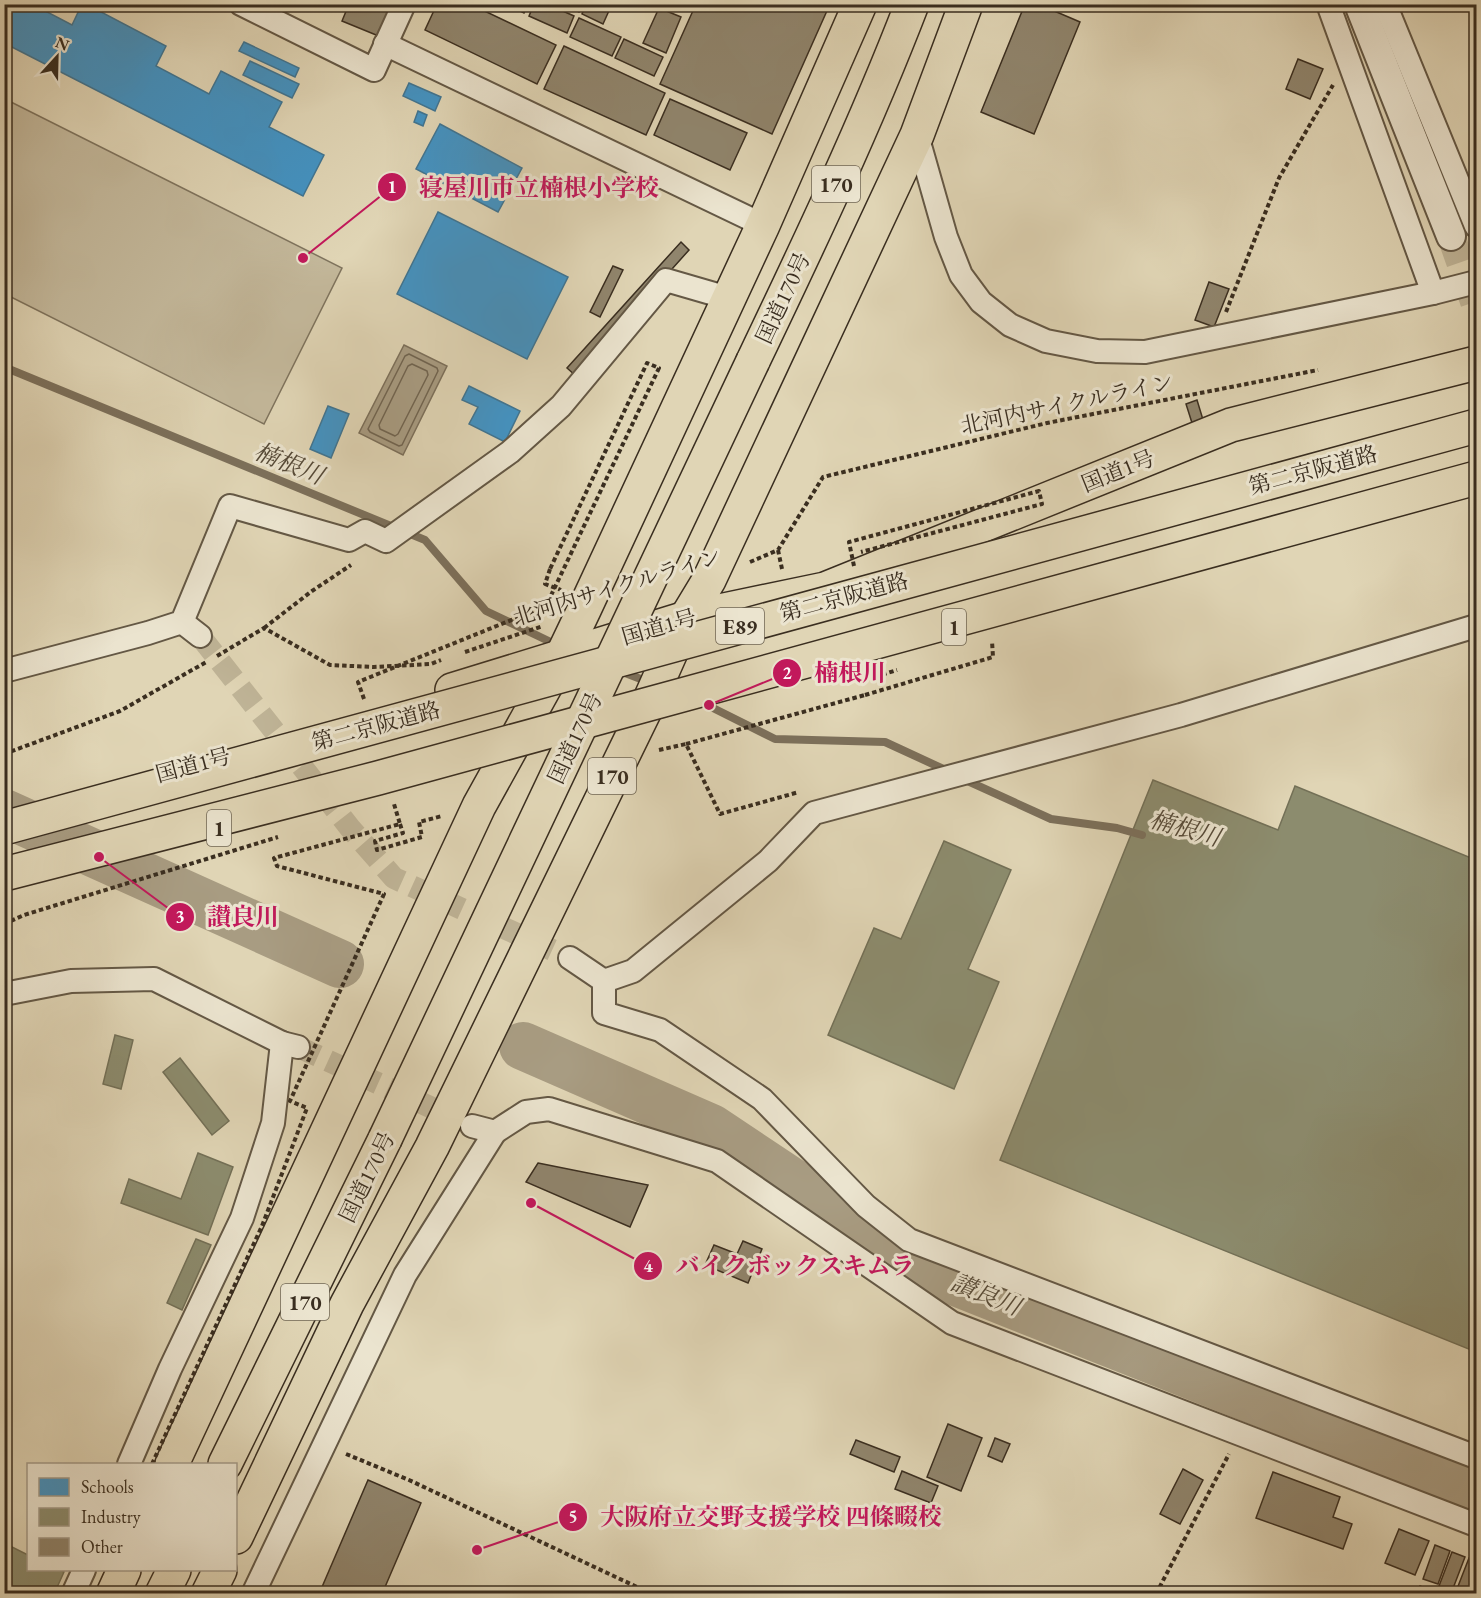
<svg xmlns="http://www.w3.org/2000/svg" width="1481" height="1598" viewBox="0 0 1481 1598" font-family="'EB Garamond','Noto Serif JP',serif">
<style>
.green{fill:#c4b99c;stroke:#7f745e;stroke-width:1.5}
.water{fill:#a89c82;stroke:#7c705b;stroke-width:1.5}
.schools{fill:#4393c3;stroke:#407592;stroke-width:1.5}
.industry{fill:#8c8c6e;stroke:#737057;stroke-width:1.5}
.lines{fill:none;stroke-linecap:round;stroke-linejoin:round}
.shore{stroke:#716551;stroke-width:1.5}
.stream{stroke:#7c705b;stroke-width:8}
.river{stroke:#a89c82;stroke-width:48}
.building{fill:#90856d;stroke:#3a2e20;stroke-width:1.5}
.minor-tunnel{stroke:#bfb497;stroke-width:22;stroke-dasharray:22 11;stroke-linecap:butt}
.tertiary-tunnel{stroke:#bfb497;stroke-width:28;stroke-dasharray:28 14;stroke-linecap:butt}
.minor-casing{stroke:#645845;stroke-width:26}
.tertiary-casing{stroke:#645845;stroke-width:32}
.trunk-casing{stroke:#3a2e20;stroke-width:36}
.path{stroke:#3a2e20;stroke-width:4;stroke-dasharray:4.5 3;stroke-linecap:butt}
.minor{stroke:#ebe4cf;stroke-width:22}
.tertiary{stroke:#ebe4cf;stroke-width:28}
.trunk{stroke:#e0d5b5;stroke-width:33}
.trunk-bridge-casing{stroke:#3a2e20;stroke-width:36;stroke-linecap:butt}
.motorway-bridge-casing{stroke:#3a2e20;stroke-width:36;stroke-linecap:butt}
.path-bridge{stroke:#3a2e20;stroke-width:4;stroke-dasharray:4.5 3;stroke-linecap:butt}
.trunk-bridge{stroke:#e0d5b5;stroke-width:33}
.motorway-bridge{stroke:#e0d5b5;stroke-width:33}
.labels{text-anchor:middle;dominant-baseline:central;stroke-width:6;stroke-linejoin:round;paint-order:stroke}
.shield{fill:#ebe4cf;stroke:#6f6554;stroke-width:1.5}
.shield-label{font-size:21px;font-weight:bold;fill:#3a2e20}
.street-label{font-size:22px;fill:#3a2e20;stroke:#ebe4cf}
.water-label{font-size:24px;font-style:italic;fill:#564a38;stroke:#ebe4cf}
.leader{fill:none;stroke:#c2185b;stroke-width:2}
.callout-dot{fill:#c2185b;stroke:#ebe4cf;stroke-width:2}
.mark-label{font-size:18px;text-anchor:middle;font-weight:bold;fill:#fff}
.callout-label{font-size:24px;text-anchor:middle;font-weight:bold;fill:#c2185b;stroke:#ebe4cf;stroke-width:6;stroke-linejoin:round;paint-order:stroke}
</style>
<rect width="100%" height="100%" fill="#e0d5b5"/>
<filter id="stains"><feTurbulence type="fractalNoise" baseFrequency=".00333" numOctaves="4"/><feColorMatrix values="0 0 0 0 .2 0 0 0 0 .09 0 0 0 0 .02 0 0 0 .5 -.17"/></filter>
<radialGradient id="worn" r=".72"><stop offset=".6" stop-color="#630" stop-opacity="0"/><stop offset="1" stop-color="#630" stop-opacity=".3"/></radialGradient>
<!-- green -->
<path class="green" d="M5,99L342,268L264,424L5,294Z"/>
<!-- water -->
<path class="water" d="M404,345L447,366L403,455L359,433Z"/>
<!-- schools -->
<g class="schools">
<path d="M4,4H32L72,25L82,4H86L166,46L156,66L209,94L221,71L282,102L269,127L324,155L303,196L4,43Z"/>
<path d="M244,42L299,68L295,77L239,51Z"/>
<path d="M250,61L299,84L292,98L243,75Z"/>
<path d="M409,83L441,97L435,111L403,96Z"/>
<path d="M418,111L427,115L423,126L414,122Z"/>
<path d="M440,124L522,168L498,212L416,169Z"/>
<path d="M438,212L568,277L527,359L397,294Z"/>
<path d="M469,386L520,411L505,442L469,424L478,407L462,400Z"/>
<path d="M328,406L349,414L331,458L310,449Z"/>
</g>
<!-- industry -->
<g class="industry">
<path d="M1153,780L1278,830L1295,786L1476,860V1352L1000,1160Z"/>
<path d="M944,841L1011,870L968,969L999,982L954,1089L828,1035L874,928L901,939Z"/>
<path d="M115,1035L133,1040L121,1089L103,1084Z"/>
<path d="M180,1058L229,1121L212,1135L163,1072Z"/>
<path d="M198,1153L233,1167L208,1235L121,1203L129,1179L181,1199Z"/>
<path d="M196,1239L211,1245L182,1310L167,1303Z"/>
<path d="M4,1543L28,1555V1570H59L64,1572L54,1594H25L4,1584Z"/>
</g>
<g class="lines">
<!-- shore -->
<g class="shore">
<path d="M409,354L437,368L438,371L402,445L399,446L370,432L368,429L405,356Z"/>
<path d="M412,364L427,371L428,375L398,434L395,436L380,429L379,425L408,366Z"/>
</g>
<!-- stream -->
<g class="stream">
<path d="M4,367L425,540L486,611L559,646"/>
<path d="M620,671L651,683"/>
<path d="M699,701L775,739L885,742L950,772"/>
<path d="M961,778L1051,819L1117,828L1142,835"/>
</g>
<!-- river -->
<g class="river">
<path d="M4,813L340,964"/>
<path d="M523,1046L711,1128L792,1182L874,1245L923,1269L1476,1488"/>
</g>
</g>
<!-- building -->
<g class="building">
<path d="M349,4H380L392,10L381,37L342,21Z"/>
<path d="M437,4H470L556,45L537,84L425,30Z"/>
<path d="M506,4H528L524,13Z"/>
<path d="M534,4H547L574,16L567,33L529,16Z"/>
<path d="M562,4H582L579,12Z"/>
<path d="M586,4H612L603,24L582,14Z"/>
<path d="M696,4H830L772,134L660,84Z"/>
<path d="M1025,4H1038L1080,22L1034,134L981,112Z"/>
<path d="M659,8L681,17L666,53L643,43Z"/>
<path d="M579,18L621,37L612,56L570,37Z"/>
<path d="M624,39L663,57L654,76L615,58Z"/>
<path d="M564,46L665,93L646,135L544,89Z"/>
<path d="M1298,59L1323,69L1310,99L1286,89Z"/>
<path d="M670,99L747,133L730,170L654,135Z"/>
<path d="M681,242L689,250L576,376L567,368Z"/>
<path d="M613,266L623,270L600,317L590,312Z"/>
<path d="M1209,282L1229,289L1214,327L1195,320Z"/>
<path d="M1197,400L1204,423L1193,426L1186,404Z"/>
<path d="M538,1163L648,1185L630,1227L526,1182Z"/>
<path d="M743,1241L762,1249L748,1283L705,1265L714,1245L737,1254Z"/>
<path d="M948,1424L982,1438L961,1491L927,1477Z"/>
<path d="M995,1438L1010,1444L1002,1462L988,1456Z"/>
<path d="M856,1440L900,1457L894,1472L850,1454Z"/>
<path d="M1183,1469L1203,1480L1180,1524L1160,1514Z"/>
<path d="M902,1471L938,1486L931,1503L895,1489Z"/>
<path d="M1273,1472L1340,1497L1333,1517L1352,1524L1343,1549L1256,1518Z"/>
<path d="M368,1480L421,1503L382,1594H319Z"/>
<path d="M1399,1529L1429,1541L1415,1575L1385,1563Z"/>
<path d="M1435,1545L1450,1551L1438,1584L1423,1579Z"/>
<path d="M1452,1552L1465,1557L1452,1591L1439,1586Z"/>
<path d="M1469,1558L1476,1561V1581L1471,1594H1455Z"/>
<path d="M1420,1586L1439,1594H1417Z"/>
</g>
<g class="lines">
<!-- minor-tunnel -->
<g class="minor-tunnel">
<path d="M200,636L350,828L394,878L570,958"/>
<path d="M298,1047L461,1121"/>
</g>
<!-- tertiary-tunnel -->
<path class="tertiary-tunnel" d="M1451,236L1476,307"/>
<defs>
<g id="minor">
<path d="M241,4L374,70L404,4"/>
<path d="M1328,4L1433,293"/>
<path d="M1385,4L1476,226"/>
<path d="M385,44L763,225"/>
<path d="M917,135L946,237L961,275L981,302L1010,325L1046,341L1097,351L1145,352L1433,293L1476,282"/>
<path d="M182,622L200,636"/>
<path d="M4,671L148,633L182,622L230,506L349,540L365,531L386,541L510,452L561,406L666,280L728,298"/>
<path d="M570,958L604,981L633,971L768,861L814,813L1181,715L1476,626"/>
<path d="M604,981V1013L660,1030L762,1099L866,1206L909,1240L1476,1457"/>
<path d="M4,994L71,981L154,979L282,1043L298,1047"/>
<path d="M472,1126L495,1132L526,1112L549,1109L717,1161L952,1323L1476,1525"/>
<path d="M129,1464L170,1369L242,1218L273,1123L282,1043"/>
<path d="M73,1594L84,1570"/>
<path d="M253,1594L405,1275L495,1132"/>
</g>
<path id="tertiary" d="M1359,4L1451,236"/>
<g id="trunk">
<path d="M753,361C809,244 865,126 912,4"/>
<path d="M452,690L686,618L825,589L1231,425L1476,363"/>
<path d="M172,1464L479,806L562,656L584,610L763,225L860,4"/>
<path d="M225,1464L385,1139"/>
<path d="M236,1537L347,1304L432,1147L648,704L686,618L709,580L917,135L966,4"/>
<path d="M113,1594L124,1570"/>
<path d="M162,1594L174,1570"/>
<path d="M208,1594L220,1570"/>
</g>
</defs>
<!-- minor casing -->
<use href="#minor" class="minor-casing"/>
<!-- tertiary casing -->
<use href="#tertiary" class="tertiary-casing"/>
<!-- trunk casing -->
<use href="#trunk" class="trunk-casing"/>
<!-- path -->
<g class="path">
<path d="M1226,312L1279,178L1333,85"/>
<path d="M778,550L782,569"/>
<path d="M750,562L778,550L823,477L1047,423L1318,370"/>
<path d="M550,569L545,584L561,590"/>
<path d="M264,628L312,591L351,565"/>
<path d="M465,652L543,626"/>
<path d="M217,656L264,628L330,665L374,667L431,664L441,660"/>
<path d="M686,744L865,695"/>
<path d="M659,750L686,744L720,814L799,792"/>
<path d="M4,754L120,711L208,661"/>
<path d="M400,824L403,833L375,841L377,850L422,837L419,822L442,816"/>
<path d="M346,1454L409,1480L652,1594"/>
<path d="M1156,1594L1229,1454"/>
</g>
<!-- minor -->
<use href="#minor" class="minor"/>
<!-- tertiary -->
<use href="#tertiary" class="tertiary"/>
<!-- trunk -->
<use href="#trunk" class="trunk"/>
<defs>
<path id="trunk-bridge" d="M385,1139L753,361"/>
<g id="motorway-bridge">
<path d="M4,828L1476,426"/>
<path d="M4,874L378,778L1476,478"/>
</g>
</defs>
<!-- trunk-bridge casing -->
<use href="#trunk-bridge" class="trunk-bridge-casing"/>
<!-- motorway-bridge casing -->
<use href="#motorway-bridge" class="motorway-bridge-casing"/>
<!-- path-bridge -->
<g class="path-bridge">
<path d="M854,566L849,542L1039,491L1042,504L861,552"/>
<path d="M877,673L878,676L897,670"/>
<path d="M865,695L993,657L992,641"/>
<path d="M364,699L358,682L546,606L659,368L647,363L550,569"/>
<path d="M4,924L24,915L278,837"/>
<path d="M152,1464L262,1226L307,1108L290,1101L384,894L277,866L274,858L400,824L394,804"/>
</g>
<!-- trunk-bridge -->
<use href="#trunk-bridge" class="trunk-bridge"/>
<!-- motorway-bridge -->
<use href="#motorway-bridge" class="motorway-bridge"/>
</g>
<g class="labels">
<!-- shield labels -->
<g class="shield">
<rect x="812" y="166" width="48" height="36" rx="4.5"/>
<rect x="716" y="608" width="48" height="36" rx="4.5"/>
<rect x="942" y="609" width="24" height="36" rx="4.5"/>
<rect x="588" y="758" width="48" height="36" rx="4.5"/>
<rect x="207" y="810" width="24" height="36" rx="4.5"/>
<rect x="281" y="1284" width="48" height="36" rx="4.5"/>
</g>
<g class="shield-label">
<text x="836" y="184">170</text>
<text x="740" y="626">E89</text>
<text x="954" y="627">1</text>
<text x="612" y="776">170</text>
<text x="219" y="828">1</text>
<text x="305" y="1302">170</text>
</g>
<!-- street labels -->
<g class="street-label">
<text transform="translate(783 298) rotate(-65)">国道170号</text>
<text transform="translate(1067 404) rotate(-12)">北河内サイクルライン</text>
<text transform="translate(1313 470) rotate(-15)">第二京阪道路</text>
<text transform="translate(1118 471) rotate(-22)">国道1号</text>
<text transform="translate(617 587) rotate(-17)">北河内サイクルライン</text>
<text transform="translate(844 597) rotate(-15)">第二京阪道路</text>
<text transform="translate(659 627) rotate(-16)">国道1号</text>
<text transform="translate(376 726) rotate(-15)">第二京阪道路</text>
<text transform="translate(575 738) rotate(-65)">国道170号</text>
<text transform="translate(193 765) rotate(-15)">国道1号</text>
<text transform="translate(367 1177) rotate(-64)">国道170号</text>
</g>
<!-- water labels -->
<g class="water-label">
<text transform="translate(289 463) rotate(22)">楠根川</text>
<text transform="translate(1185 828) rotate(16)">楠根川</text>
<text transform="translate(986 1294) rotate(22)">讃良川</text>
</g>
</g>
<!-- callouts -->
<path class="leader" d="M303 258L392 187M709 705L787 673M99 857L180 917M531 1203L648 1266M477 1550L573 1517"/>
<g class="callout-dot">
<circle cx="303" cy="258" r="6"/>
<circle cx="709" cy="705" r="6"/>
<circle cx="99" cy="857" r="6"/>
<circle cx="531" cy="1203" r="6"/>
<circle cx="477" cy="1550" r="6"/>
<circle cx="392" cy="187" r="15"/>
<circle cx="787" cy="673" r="15"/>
<circle cx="180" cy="917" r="15"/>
<circle cx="648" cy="1266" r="15"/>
<circle cx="573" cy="1517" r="15"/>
</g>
<g class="mark-label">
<text x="392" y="193">1</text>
<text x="787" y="679">2</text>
<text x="180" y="923">3</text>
<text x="648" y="1272">4</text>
<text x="573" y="1523">5</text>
</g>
<g class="callout-label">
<text x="539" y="196">寝屋川市立楠根小学校</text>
<text x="850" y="681">楠根川</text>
<text x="243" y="925">讃良川</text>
<text x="795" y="1274">バイクボックスキムラ</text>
<text x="771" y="1525">大阪府立交野支援学校 四條畷校</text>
</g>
<!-- margin -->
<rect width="1481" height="1598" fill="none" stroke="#e0d5b5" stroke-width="24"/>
<rect x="6" y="6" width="1469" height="1586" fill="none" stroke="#3a2e20" stroke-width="3"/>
<rect x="12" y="12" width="1457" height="1574" fill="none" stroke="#3a2e20" stroke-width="1.5"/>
<!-- legend -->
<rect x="27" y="1463" width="210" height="108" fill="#ebe4cf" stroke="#a49b89" stroke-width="1.5"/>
<rect x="39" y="1478" width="30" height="18" fill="#4393c3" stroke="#a49b89" stroke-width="1.5"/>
<text x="81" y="1493" font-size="18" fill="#3a2e20">Schools</text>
<rect x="39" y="1508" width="30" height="18" fill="#8c8c6e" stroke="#a49b89" stroke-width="1.5"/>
<text x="81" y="1523" font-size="18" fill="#3a2e20">Industry</text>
<rect x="39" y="1538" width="30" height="18" fill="#90856d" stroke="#a49b89" stroke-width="1.5"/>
<text x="81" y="1553" font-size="18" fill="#3a2e20">Other</text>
<!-- north arrow -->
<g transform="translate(57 57) rotate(22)" stroke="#ebe4cf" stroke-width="4.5" paint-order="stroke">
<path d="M0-4.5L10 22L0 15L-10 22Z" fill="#3a2e20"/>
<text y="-9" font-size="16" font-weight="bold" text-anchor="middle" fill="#3a2e20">N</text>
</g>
<rect width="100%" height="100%" filter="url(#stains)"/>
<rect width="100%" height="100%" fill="url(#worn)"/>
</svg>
